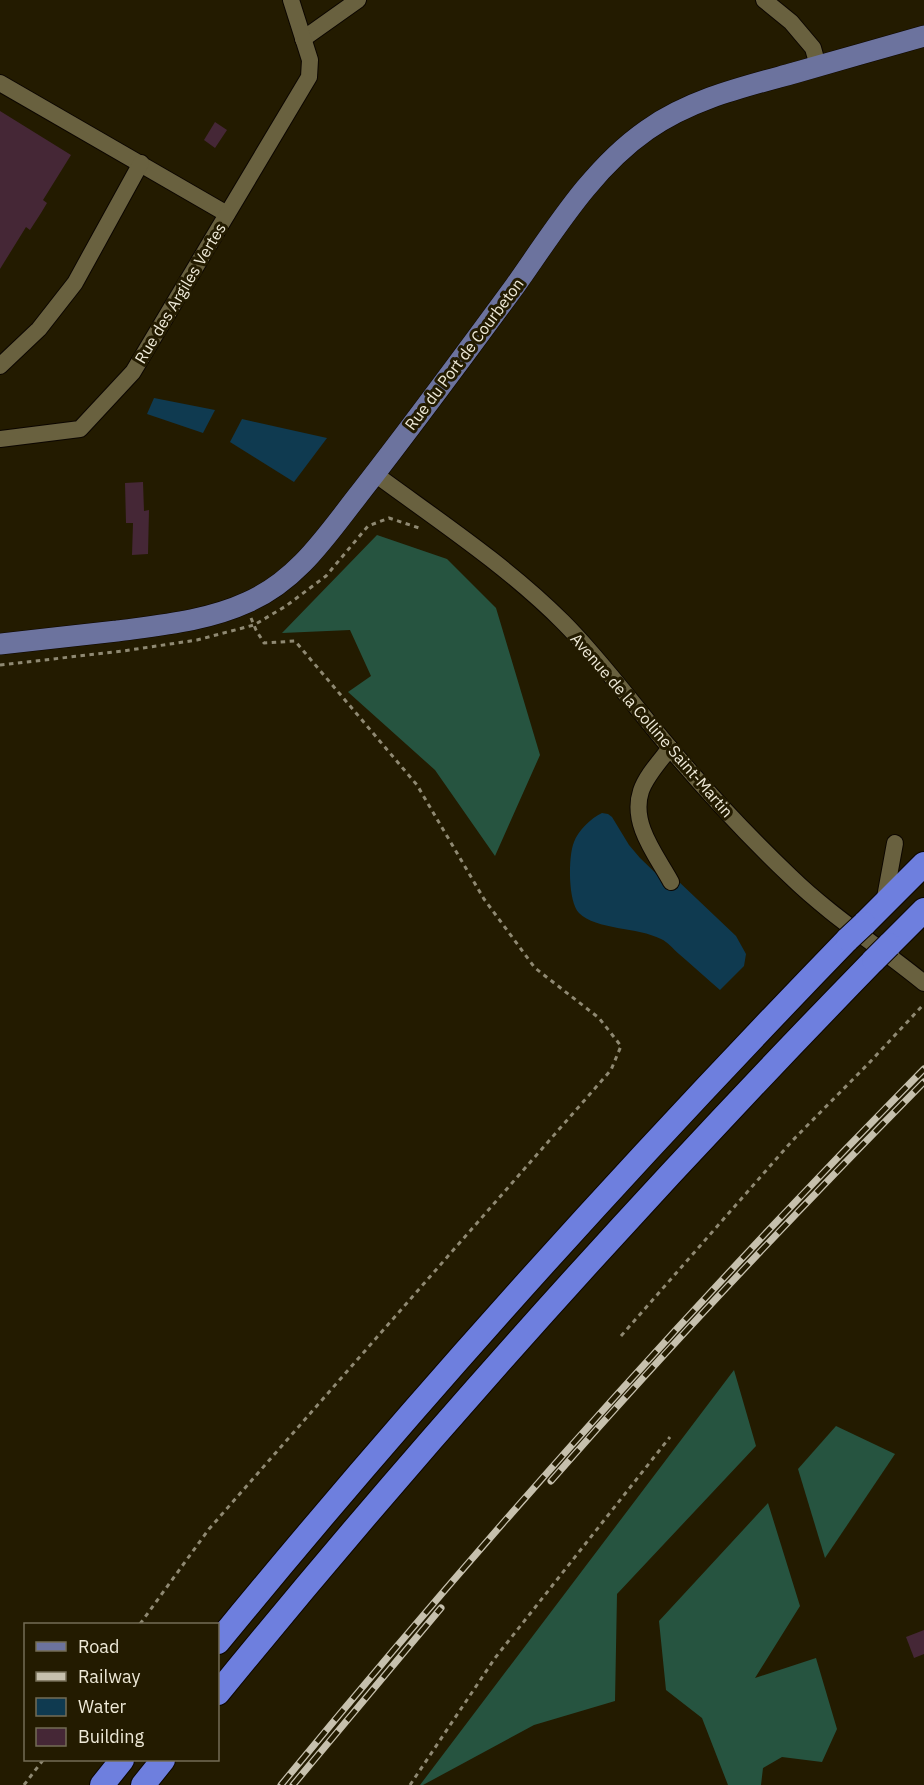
<svg xmlns="http://www.w3.org/2000/svg" width="924" height="1785" viewBox="0 0 924 1785" font-family="'IBM Plex Sans',sans-serif">
<style>
.forest{fill:#265440}
.water{fill:#0f3a50}
.building{fill:#452736}
.lines{fill:none;stroke-linecap:round;stroke-linejoin:round}
.minor-casing{stroke:#0c0600;stroke-width:18}
.major-casing{stroke:#0c0600;stroke-width:22}
.highway-casing{stroke:#0c0600;stroke-width:26}
.path{stroke:#8f8972;stroke-width:3;stroke-dasharray:4.5 4.5;stroke-linecap:butt}
.minor{stroke:#69613f;stroke-width:16}
.major{stroke:#6c739e;stroke-width:21}
.highway{stroke:#6e7fde;stroke-width:24}
.rail-casing{stroke:#c6c0ad;stroke-width:7}
.rail{stroke:#231b00;stroke-width:4.5;stroke-dasharray:14;stroke-linecap:butt}
.highway-bridge-casing{stroke:#0c0600;stroke-width:26;stroke-linecap:butt}
.highway-bridge{stroke:#6e7fde;stroke-width:24}
.labels{text-anchor:middle;dominant-baseline:central;stroke-width:6;stroke-linejoin:round;paint-order:stroke}
.street-label{font-size:16px;fill:#eee9d7;stroke:#231b00}
</style>
<rect width="100%" height="100%" fill="#231b00"/>
<!-- forest -->
<g class="forest">
<path d="M377,535L447,559L496,608L540,755L495,856L435,770L348,692L371,676L350,630L282,633Z"/>
<path d="M734,1370L756,1446L617,1594L615,1701L534,1725L423,1785H420Z"/>
<path d="M836,1426L895,1454L825,1558L798,1469Z"/>
<path d="M768,1503L800,1606L755,1678L816,1658L837,1729L822,1762L782,1757L763,1768L761,1785H728L702,1718L666,1690L659,1621Z"/>
</g>
<!-- water -->
<g class="water">
<path d="M154,398L215,410L203,433L147,414Z"/>
<path d="M242,419L327,438L294,482L230,442Z"/>
<path d="M602,813L608,814L612,817L629,845L640,858L667,884L677,880L736,936L746,954L744,966L720,990C706,978 693,966 679,954C673,949 668,942 661,939C638,927 596,930 579,913C568,902 568,856 574,842C578,831 591,818 602,813Z"/>
</g>
<!-- building -->
<g class="building">
<path d="M0,111L71,155L43,200L47,203L41,213L30,230L26,227L0,269Z"/>
<path d="M215,122L227,130L215,148L204,140Z"/>
<path d="M143,482L144,511L149,510L148,554L132,555L133,523H126L125,483Z"/>
<path d="M924,1630V1654L914,1658L906,1637Z"/>
</g>
<g class="lines">
<defs>
<g id="minor">
<path d="M764,0L791,22L813,48L818,66"/>
<path d="M303,39L358,0"/>
<path d="M0,83L227,214"/>
<path d="M0,366L39,329L75,283L141,163"/>
<path d="M0,439L80,429L133,372L309,77L310,60L291,0"/>
<path d="M375,474C439,521 507,566 563,622C602,661 634,706 669,747C707,792 747,835 790,876C831,916 880,947 924,983"/>
<path d="M670,748C660,761 646,776 641,791C630,824 657,856 671,882"/>
<path d="M884,903L895,843"/>
</g>
<path id="major" d="M0,644C39,640 78,635 117,631C161,625 207,621 248,602C296,581 325,538 356,498C411,428 463,357 515,286C554,231 591,169 647,130C691,99 743,87 794,73C837,61 881,48 924,36"/>
<g id="highway">
<path d="M864,924L924,864"/>
<path d="M889,945L924,910"/>
<path d="M218,1642C417,1399 629,1165 848,939"/>
<path d="M218,1693C425,1439 645,1195 874,960"/>
<path d="M102,1785L122,1760"/>
<path d="M143,1785L163,1760"/>
</g>
</defs>
<!-- minor casing -->
<use href="#minor" class="minor-casing"/>
<!-- major casing -->
<use href="#major" class="major-casing"/>
<!-- highway casing -->
<use href="#highway" class="highway-casing"/>
<!-- path -->
<g class="path">
<path d="M0,665L123,651L197,640L254,625L286,606L326,576L368,526L389,518L422,529"/>
<path d="M621,1336L792,1141L869,1063L924,1004"/>
<path d="M140,1624L209,1529L611,1070L621,1046L599,1018L535,968L484,899L417,785L295,641L264,643L256,630L251,618"/>
<path d="M24,1785L43,1760"/>
<path d="M410,1785L495,1658L670,1437"/>
</g>
<!-- minor -->
<use href="#minor" class="minor"/>
<!-- major -->
<use href="#major" class="major"/>
<!-- highway -->
<use href="#highway" class="highway"/>
<defs>
<g id="rail">
<path d="M551,1481C671,1344 796,1212 924,1082"/>
<path d="M281,1785C485,1537 698,1298 924,1069"/>
<path d="M293,1785L441,1608"/>
</g>
</defs>
<!-- rail casing -->
<use href="#rail" class="rail-casing"/>
<!-- rail -->
<use href="#rail" class="rail"/>
<defs>
<g id="highway-bridge">
<path d="M848,939L864,924"/>
<path d="M874,960L889,945"/>
</g>
</defs>
<!-- highway-bridge casing -->
<use href="#highway-bridge" class="highway-bridge-casing"/>
<!-- highway-bridge -->
<use href="#highway-bridge" class="highway-bridge"/>
</g>
<g class="labels">
<!-- street labels -->
<g class="street-label">
<text transform="translate(180 293) rotate(-59)">Rue des Argiles Vertes</text>
<text transform="translate(464 354) rotate(-53)">Rue du Port de Courbeton</text>
<text transform="translate(652 725) rotate(49)">Avenue de la Colline Saint-Martin</text>
</g>
</g>
<!-- legend -->
<rect x="24" y="1623" width="195" height="138" fill="#231b00" stroke="#746d56" stroke-width="1.5"/>
<rect x="36" y="1642" width="30" height="9" fill="#6c739e" stroke="#746d56" stroke-width="1.5"/>
<text x="78" y="1653" font-size="18" fill="#eee9d7">Road</text>
<rect x="36" y="1672" width="30" height="9" fill="#c6c0ad" stroke="#746d56" stroke-width="1.5"/>
<text x="78" y="1683" font-size="18" fill="#eee9d7">Railway</text>
<rect x="36" y="1698" width="30" height="18" fill="#0f3a50" stroke="#746d56" stroke-width="1.5"/>
<text x="78" y="1713" font-size="18" fill="#eee9d7">Water</text>
<rect x="36" y="1728" width="30" height="18" fill="#452736" stroke="#746d56" stroke-width="1.5"/>
<text x="78" y="1743" font-size="18" fill="#eee9d7">Building</text>
</svg>
